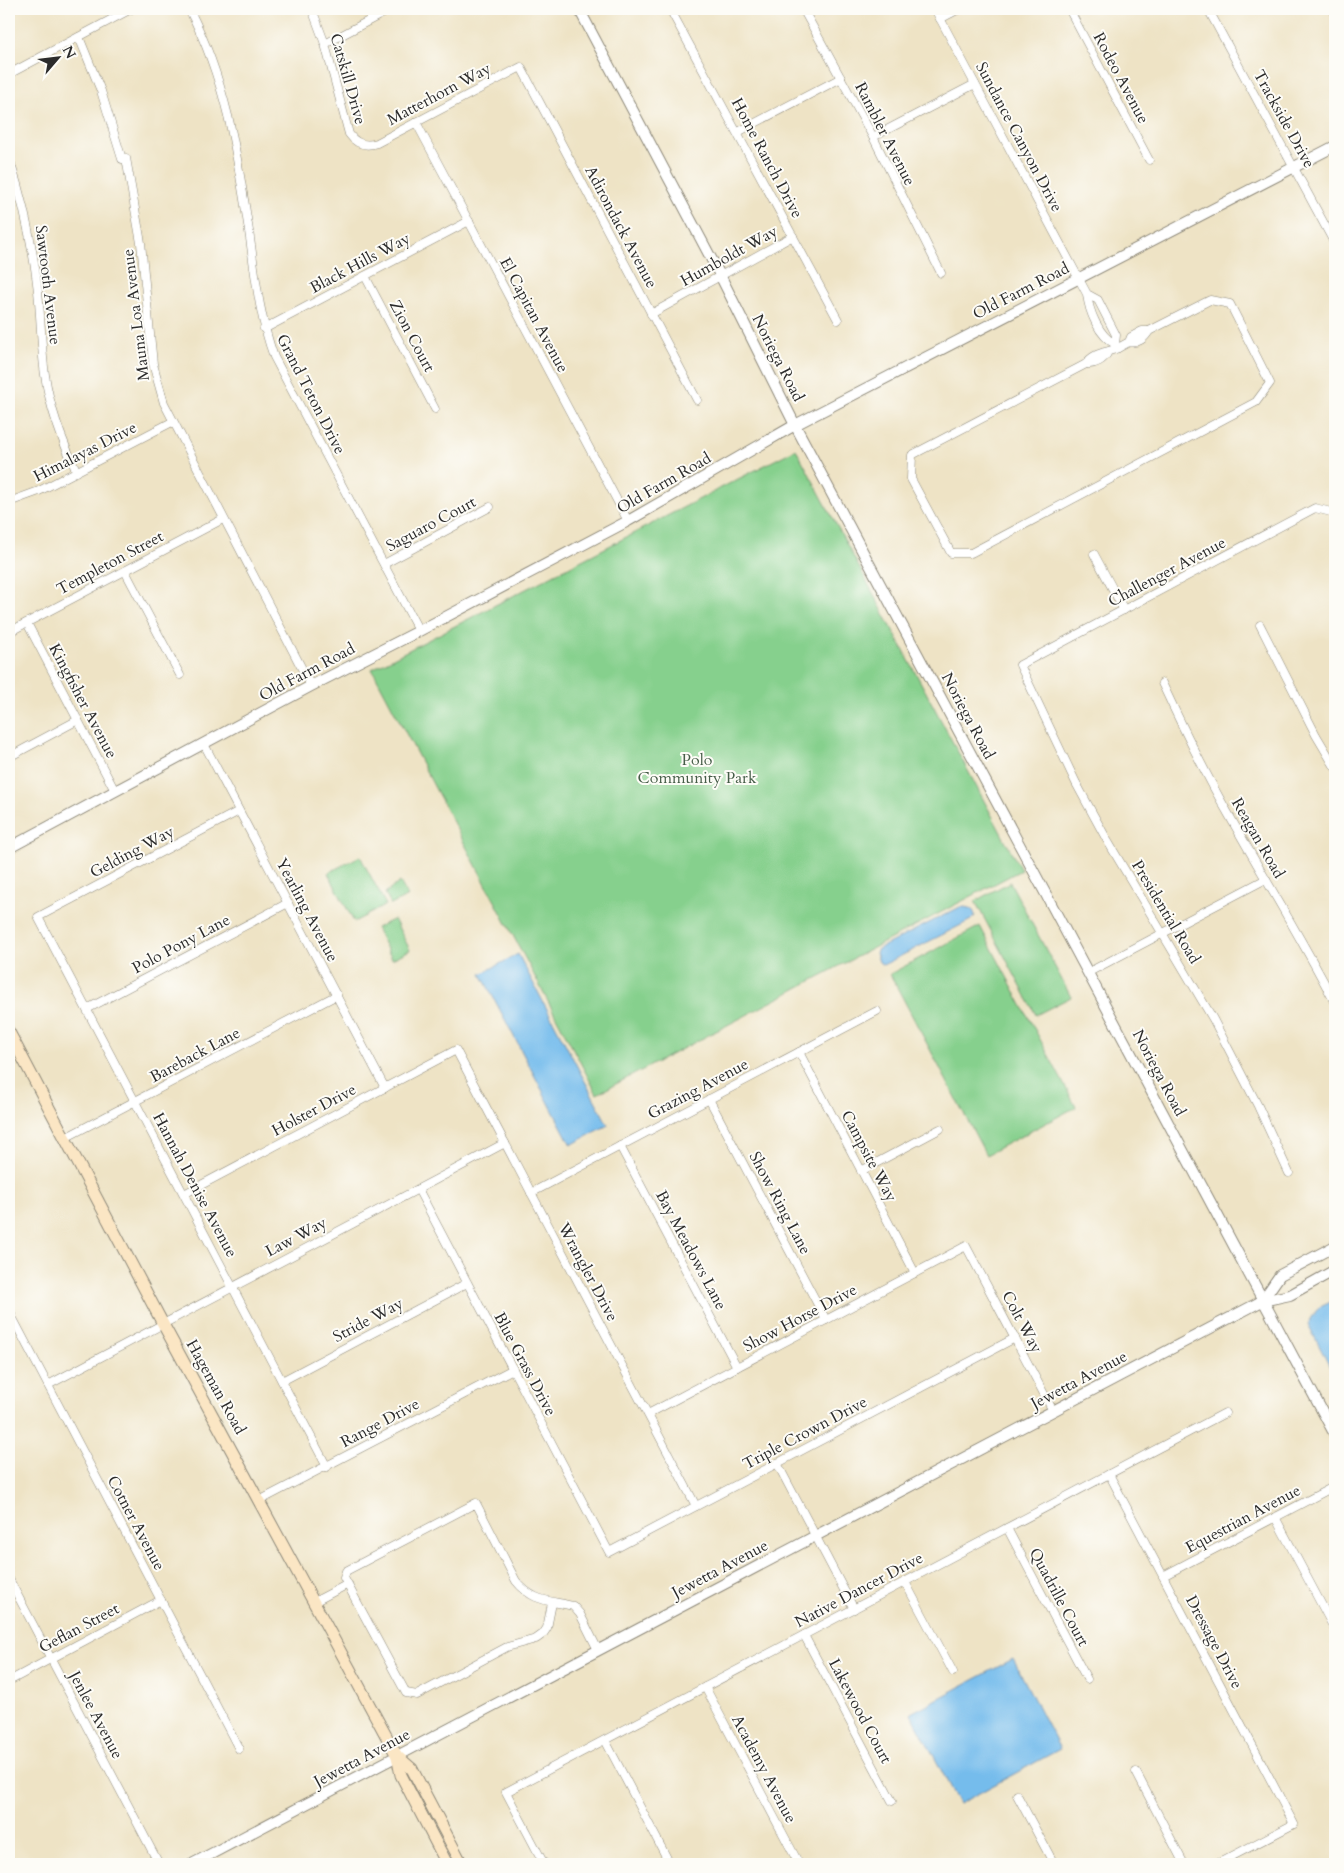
<svg xmlns="http://www.w3.org/2000/svg" width="1344" height="1873" viewBox="0 0 1344 1873" font-family="Cardo,serif">
<style>
.green{fill:#86d08d;stroke:#587e5c}
.water{fill:#75bcec;stroke:#50748c}
.lines{fill:none;stroke-linecap:round;stroke-linejoin:round}
.minor-casing{stroke:#8c8778;stroke-width:9}
.tertiary-casing{stroke:#8c8778;stroke-width:12}
.secondary-casing{stroke:#8c8778;stroke-width:13}
.minor{stroke:#fff;stroke-width:8}
.tertiary{stroke:#fff;stroke-width:10}
.secondary{stroke:#fbe6c4;stroke-width:11}
.labels{text-anchor:middle;dominant-baseline:central;stroke-width:4;stroke-linejoin:round;paint-order:stroke}
.street-label{font-size:16px;fill:#2b2b2b;stroke:#fdfcf7}
.park-label{font-size:16px;fill:#465d48;stroke:#fdfcf7}
</style>
<rect width="100%" height="100%" fill="#fdfcf7"/>
<filter id="ink" filterUnits="userSpaceOnUse"><feTurbulence type="fractalNoise" baseFrequency=".02" numOctaves="2"/><feDisplacementMap in="SourceGraphic" scale="10" xChannelSelector="R" yChannelSelector="G"/><feConvolveMatrix kernelMatrix="1 2 1 2 8 2 1 2 1" color-interpolation-filters="sRGB"/></filter>
<filter id="wash" filterUnits="userSpaceOnUse"><feTurbulence type="fractalNoise" baseFrequency=".0096" numOctaves="4" result="noise"/><feDisplacementMap in="SourceGraphic" scale="20" xChannelSelector="R" yChannelSelector="G"/><feGaussianBlur stdDeviation="1.12" result="paint"/><feColorMatrix in="noise" values="0 0 0 0 0 0 0 0 0 0 0 0 0 0 0 0 0 1.4 0 .05"/><feComposite in="paint" operator="in"/></filter>
<g filter="url(#wash)">
<rect width="100%" height="100%" fill="#eee3c5"/>
<!-- green -->
<g class="green">
<path d="M796,449L1021,870L597,1094L372,669Z"/>
<path d="M360,856L386,905L354,922L328,873Z"/>
<path d="M400,882L408,896L391,905L385,893Z"/>
<path d="M1010,882L1071,997L1036,1015L975,901Z"/>
<path d="M394,919L410,950L392,959L376,928Z"/>
<path d="M980,926L1076,1107L986,1155L890,974Z"/>
</g>
<!-- water -->
<g class="water">
<path d="M960,907C968,907 974,908 975,916L971,920L889,962L883,965L879,962L876,953L878,949Z"/>
<path d="M518,954L608,1125L571,1145L481,974Z"/>
<path d="M1335,1300V1377L1308,1324L1318,1308Z"/>
<path d="M1013,1659L1060,1749L959,1804L911,1713Z"/>
</g>
</g>
<g filter="url(#ink)">
<g class="lines">
<defs>
<g id="minor">
<path d="M189,9C226,80 237,153 249,231C255,273 259,316 274,357L419,631"/>
<path d="M312,9L325,44L349,134C356,144 365,147 377,143L521,67L697,400"/>
<path d="M670,9L838,320"/>
<path d="M803,9L873,137L941,273"/>
<path d="M935,9L1087,294C1089,312 1099,336 1115,344L1116,335L1098,300L1087,294"/>
<path d="M1069,9L1149,160"/>
<path d="M1208,9L1335,244"/>
<path d="M1333,9L1335,13"/>
<path d="M940,19L959,9"/>
<path d="M79,37L101,91L122,159L126,158L141,243L153,364L164,403L311,686"/>
<path d="M325,44L391,9"/>
<path d="M9,74L131,9"/>
<path d="M416,122L628,521"/>
<path d="M738,132L841,78"/>
<path d="M873,137L975,84"/>
<path d="M9,158C23,201 33,246 38,291C41,319 41,347 45,375C50,409 62,441 77,472"/>
<path d="M365,276L435,409"/>
<path d="M651,314L793,236"/>
<path d="M264,329L469,221"/>
<path d="M1118,348L1129,342C1138,344 1145,338 1149,331H1142L1131,337L1129,342"/>
<path d="M1108,352C1104,360 1095,365 1086,364C1094,352 1106,353 1118,348L1115,344"/>
<path d="M1086,364L912,455L911,479L951,553H971L1256,402L1270,383L1230,304L1210,300L1149,331"/>
<path d="M9,502L39,491L172,422"/>
<path d="M1094,554L1124,610"/>
<path d="M384,564L490,507"/>
<path d="M125,571L180,675"/>
<path d="M27,623L115,791"/>
<path d="M1260,625L1316,735L1335,767"/>
<path d="M9,632L223,519"/>
<path d="M1162,683C1183,728 1204,772 1229,815C1264,878 1302,939 1335,1003"/>
<path d="M204,744L385,1088"/>
<path d="M9,757L78,720"/>
<path d="M239,811L38,917L327,1467"/>
<path d="M1089,972L1266,879"/>
<path d="M87,1009L288,903"/>
<path d="M799,1052L915,1273"/>
<path d="M709,1099L826,1320"/>
<path d="M65,1138L337,995"/>
<path d="M620,1146L737,1367"/>
<path d="M861,1171L940,1129"/>
<path d="M1289,1173L1258,1106L1213,1019L1107,840L1076,783L1020,665L1315,508L1335,513"/>
<path d="M418,1189L609,1552L1015,1338"/>
<path d="M531,1193L877,1011"/>
<path d="M184,1194L456,1050L696,1506"/>
<path d="M9,1311L239,1749"/>
<path d="M282,1381L467,1283"/>
<path d="M48,1385L505,1143"/>
<path d="M648,1414L966,1246L1053,1411"/>
<path d="M777,1463L854,1609"/>
<path d="M1109,1474L1294,1824L1217,1864"/>
<path d="M259,1501L513,1369"/>
<path d="M1275,1517L1335,1630"/>
<path d="M1007,1528L1087,1679"/>
<path d="M1163,1576L1335,1486"/>
<path d="M9,1579L159,1864"/>
<path d="M905,1582L953,1672"/>
<path d="M314,1602L348,1584"/>
<path d="M552,1603L547,1628L543,1634L536,1639L507,1647L417,1695L406,1693L344,1578L346,1571L476,1503L516,1581C533,1602 548,1600 573,1606L580,1614L598,1650"/>
<path d="M804,1635L892,1801"/>
<path d="M9,1681L161,1600"/>
<path d="M705,1687L799,1864"/>
<path d="M605,1740L670,1864"/>
<path d="M1136,1772L1184,1864"/>
<path d="M1017,1795L1054,1864"/>
<path d="M544,1864L506,1792L1225,1413"/>
</g>
<g id="tertiary">
<path d="M579,9L721,277L795,425L1335,1435"/>
<path d="M9,848L311,686L419,631L628,521L795,425L1335,146"/>
<path d="M1262,1301L1280,1275L1335,1246"/>
<path d="M192,1864L1262,1301L1290,1295L1335,1270"/>
</g>
<g id="secondary">
<path d="M9,1032L163,1324L397,1756L401,1775L447,1864"/>
<path d="M397,1756L412,1769L462,1864"/>
</g>
</defs>
<!-- minor casing -->
<use href="#minor" class="minor-casing"/>
<!-- tertiary casing -->
<use href="#tertiary" class="tertiary-casing"/>
<!-- secondary casing -->
<use href="#secondary" class="secondary-casing"/>
<!-- minor -->
<use href="#minor" class="minor"/>
<!-- tertiary -->
<use href="#tertiary" class="tertiary"/>
<!-- secondary -->
<use href="#secondary" class="secondary"/>
</g>
</g>
<g class="labels">
<!-- street labels -->
<g class="street-label">
<text transform="translate(1121 78) rotate(62)">Rodeo Avenue</text>
<text transform="translate(348 79) rotate(74)">Catskill Drive</text>
<text transform="translate(439 94) rotate(-28)">Matterhorn Way</text>
<text transform="translate(1284 119) rotate(61)">Trackside Drive</text>
<text transform="translate(885 134) rotate(63)">Rambler Avenue</text>
<text transform="translate(1019 137) rotate(62)">Sundance Canyon Drive</text>
<text transform="translate(767 158) rotate(62)">Home Ranch Drive</text>
<text transform="translate(621 227) rotate(62)">Adirondack Avenue</text>
<text transform="translate(729 256) rotate(-29)">Humboldt Way</text>
<text transform="translate(360 263) rotate(-28)">Black Hills Way</text>
<text transform="translate(48 285) rotate(83)">Sawtooth Avenue</text>
<text transform="translate(1021 291) rotate(-27)">Old Farm Road</text>
<text transform="translate(136 315) rotate(-97)">Mauna Loa Avenue</text>
<text transform="translate(534 315) rotate(62)">El Capitan Avenue</text>
<text transform="translate(412 336) rotate(62)">Zion Court</text>
<text transform="translate(778 358) rotate(63)">Noriega Road</text>
<text transform="translate(311 394) rotate(63)">Grand Teton Drive</text>
<text transform="translate(85 452) rotate(-27)">Himalayas Drive</text>
<text transform="translate(664 483) rotate(-30)">Old Farm Road</text>
<text transform="translate(431 524) rotate(-28)">Saguaro Court</text>
<text transform="translate(110 563) rotate(-28)">Templeton Street</text>
<text transform="translate(1167 572) rotate(-28)">Challenger Avenue</text>
<text transform="translate(307 672) rotate(-28)">Old Farm Road</text>
<text transform="translate(83 701) rotate(62)">Kingfisher Avenue</text>
<text transform="translate(968 716) rotate(62)">Noriega Road</text>
<text transform="translate(1258 838) rotate(60)">Reagan Road</text>
<text transform="translate(132 852) rotate(-28)">Gelding Way</text>
<text transform="translate(307 910) rotate(62)">Yearling Avenue</text>
<text transform="translate(1166 912) rotate(59)">Presidential Road</text>
<text transform="translate(181 944) rotate(-28)">Polo Pony Lane</text>
<text transform="translate(195 1055) rotate(-28)">Bareback Lane</text>
<text transform="translate(1159 1073) rotate(62)">Noriega Road</text>
<text transform="translate(698 1089) rotate(-28)">Grazing Avenue</text>
<text transform="translate(314 1110) rotate(-28)">Holster Drive</text>
<text transform="translate(869 1156) rotate(62)">Campsite Way</text>
<text transform="translate(195 1185) rotate(62)">Hannah Denise Avenue</text>
<text transform="translate(780 1203) rotate(62)">Show Ring Lane</text>
<text transform="translate(296 1237) rotate(-28)">Law Way</text>
<text transform="translate(691 1250) rotate(62)">Bay Meadows Lane</text>
<text transform="translate(588 1272) rotate(62)">Wrangler Drive</text>
<text transform="translate(800 1318) rotate(-28)">Show Horse Drive</text>
<text transform="translate(368 1320) rotate(-28)">Stride Way</text>
<text transform="translate(1022 1322) rotate(62)">Colt Way</text>
<text transform="translate(525 1364) rotate(62)">Blue Grass Drive</text>
<text transform="translate(1079 1380) rotate(-28)">Jewetta Avenue</text>
<text transform="translate(216 1387) rotate(61)">Hageman Road</text>
<text transform="translate(380 1423) rotate(-28)">Range Drive</text>
<text transform="translate(805 1433) rotate(-28)">Triple Crown Drive</text>
<text transform="translate(1243 1519) rotate(-28)">Equestrian Avenue</text>
<text transform="translate(136 1523) rotate(62)">Cotner Avenue</text>
<text transform="translate(720 1569) rotate(-28)">Jewetta Avenue</text>
<text transform="translate(859 1590) rotate(-28)">Native Dancer Drive</text>
<text transform="translate(1059 1597) rotate(62)">Quadrille Court</text>
<text transform="translate(79 1628) rotate(-28)">Geflan Street</text>
<text transform="translate(1214 1642) rotate(62)">Dressage Drive</text>
<text transform="translate(860 1711) rotate(62)">Lakewood Court</text>
<text transform="translate(96 1715) rotate(62)">Jenlee Avenue</text>
<text transform="translate(362 1758) rotate(-28)">Jewetta Avenue</text>
<text transform="translate(764 1769) rotate(62)">Academy Avenue</text>
</g>
<!-- park labels -->
<g class="park-label">
<text x="697" y="760">Polo<tspan x="697" dy="18">Community Park</tspan></text>
</g>
</g>
<!-- margin -->
<rect width="1344" height="1873" fill="none" stroke="#fdfcf7" stroke-width="30"/>
<!-- north arrow -->
<g transform="translate(58 58) rotate(62)" stroke="#fdfcf7" stroke-width="4" paint-order="stroke">
<path d="M0-4L9 19L0 12L-9 19Z" fill="#2b2b2b"/>
<text y="-8" font-size="14" font-weight="bold" text-anchor="middle" fill="#2b2b2b">N</text>
</g>
</svg>
